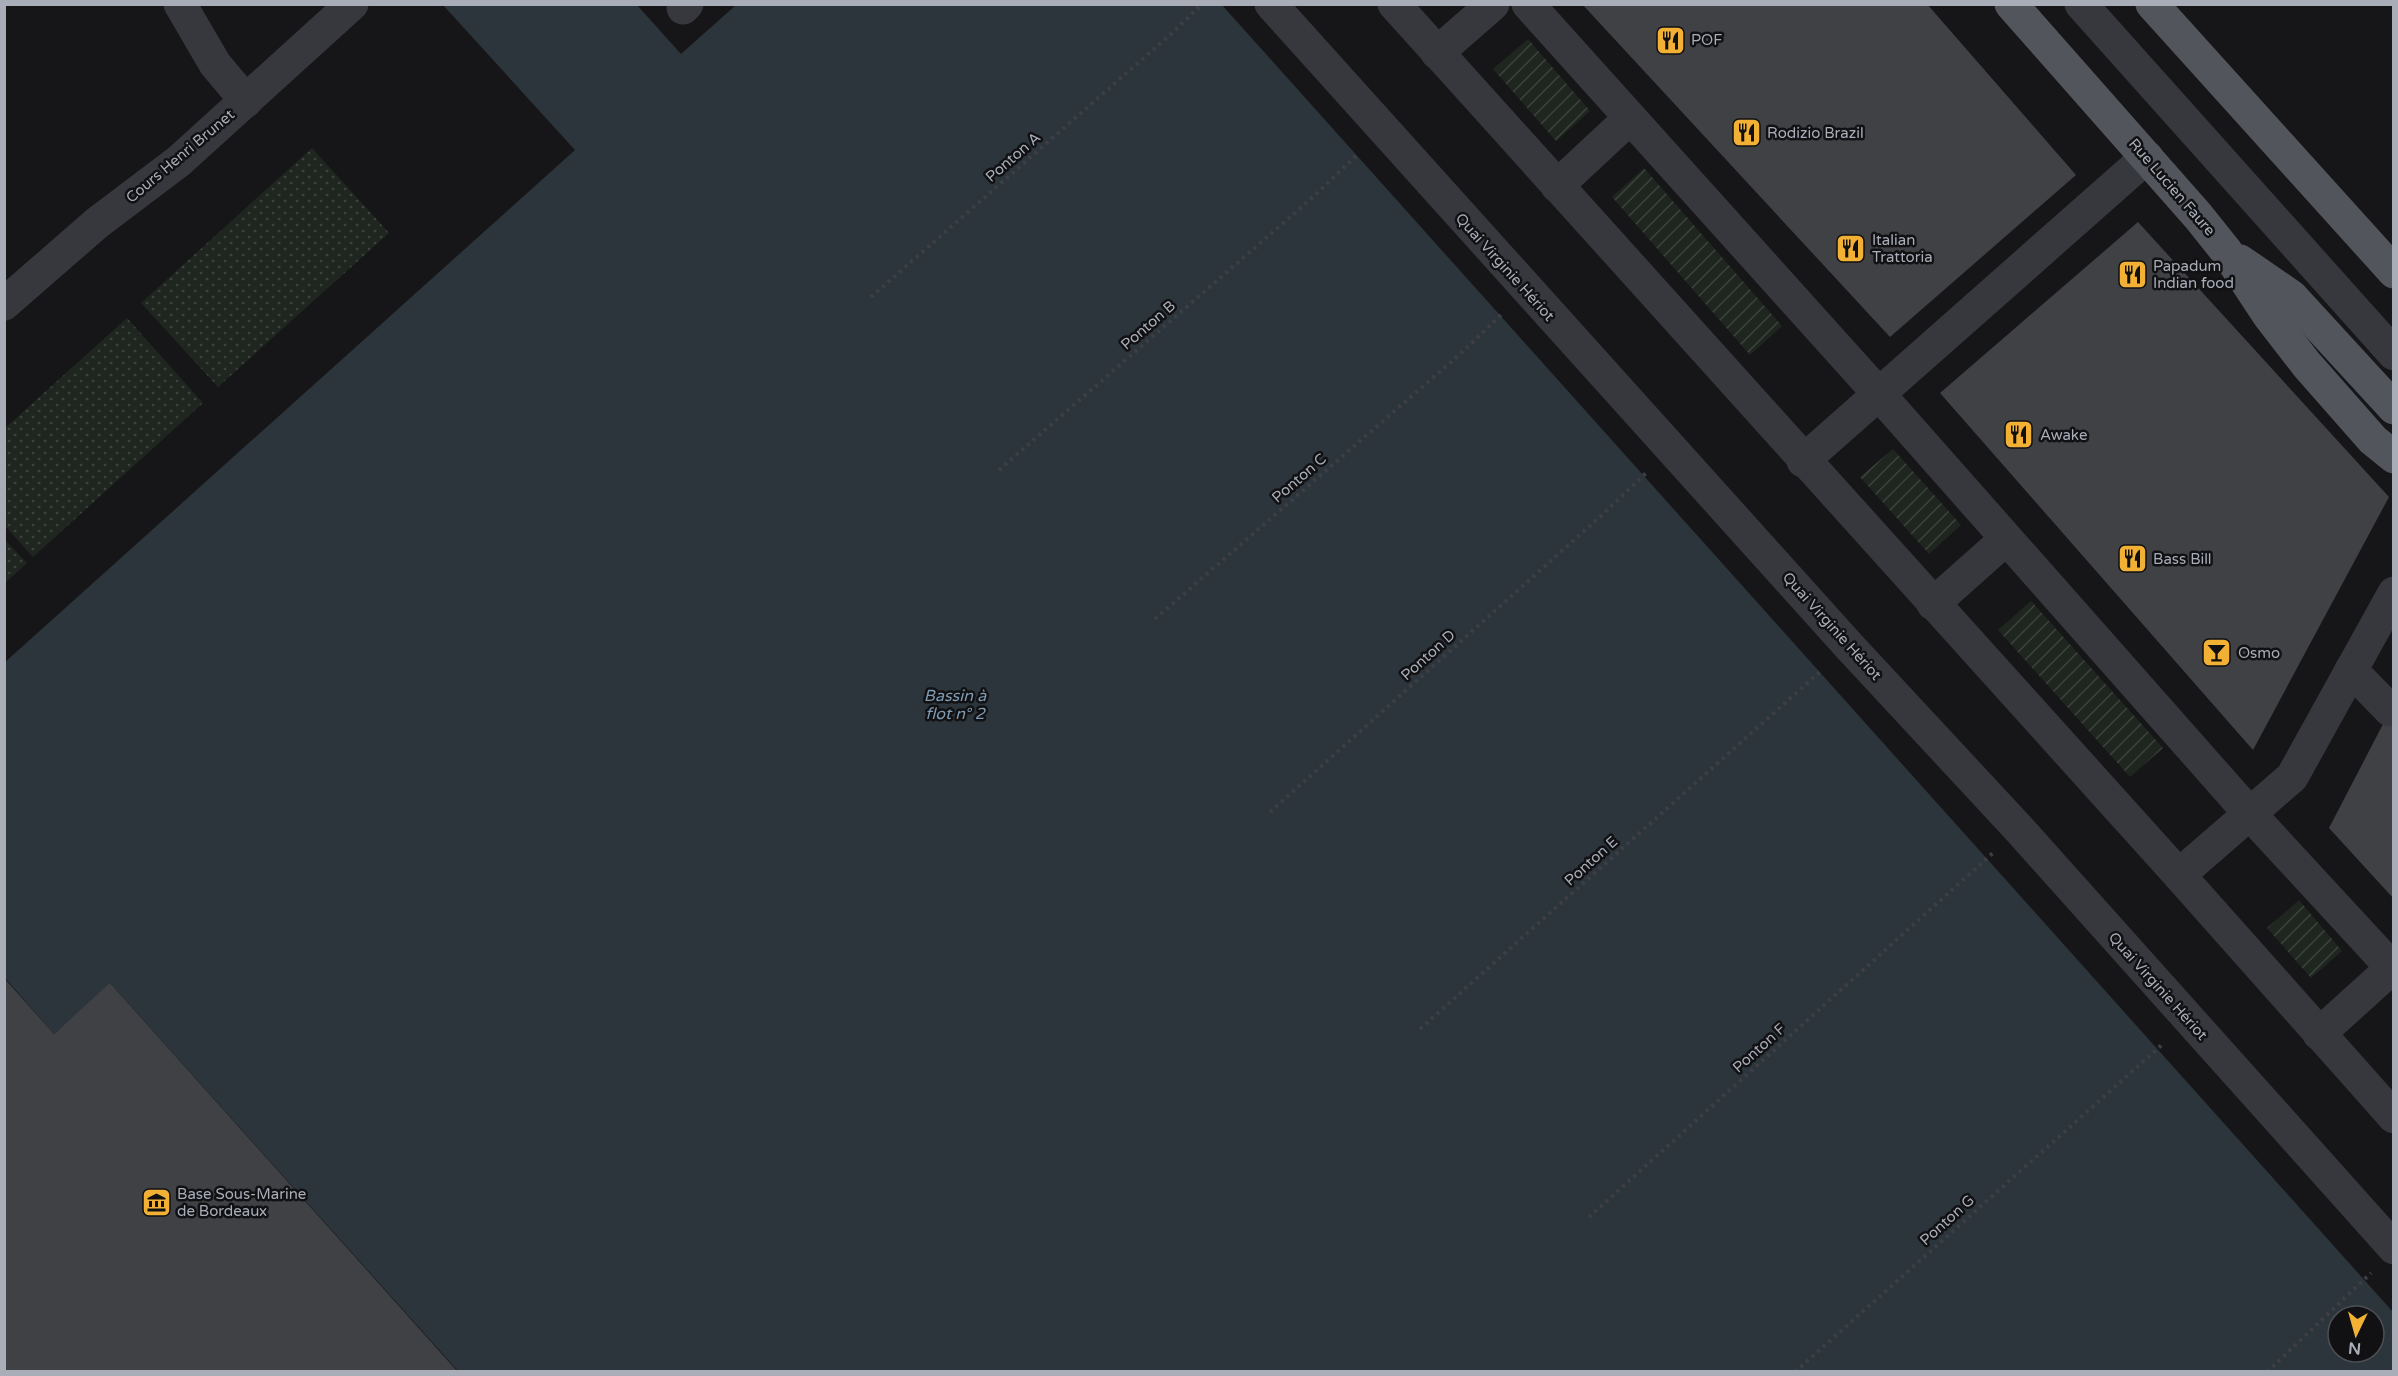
<svg xmlns="http://www.w3.org/2000/svg" width="2398" height="1376" viewBox="0 0 2398 1376" font-family="'Varela Round',sans-serif">
<style>
.grass{fill:url(#grass-dots)}
.garden{fill:url(#garden-furrows)}
.water{fill:#2c353c;fill-rule:evenodd}
.building{fill:#404145}
.lines{fill:none;stroke-linecap:round;stroke-linejoin:round}
.path{stroke:#3d3f44;stroke-width:4;stroke-dasharray:3 4.5;stroke-linecap:butt}
.minor{stroke:#37383d;stroke-width:33}
.major{stroke:#53555c;stroke-width:33}
.labels{text-anchor:middle;dominant-baseline:central;stroke-width:5;stroke-linejoin:round;paint-order:stroke}
.poi-label{font-size:15px;fill:#a8adb8;stroke:#111113;text-anchor:start}
.street-label{font-size:15px;fill:#a8adb8;stroke:#111113}
.water-label{font-size:16px;font-style:italic;fill:#7f9bb3;stroke:#111113}
</style>
<defs>
<pattern id="grass-dots" width="8" height="8" patternUnits="userSpaceOnUse" patternTransform="scale(1.5)"><rect width="8" height="8" fill="#1e261f"/><path d="M2 2h.1M6 6h.1" fill="none" stroke="#3c433d" stroke-width="1.8" stroke-linecap="round"/></pattern>
<pattern id="garden-furrows" width="10" height="10" patternUnits="userSpaceOnUse" patternTransform="scale(1.5)"><rect width="10" height="10" fill="#1e261f"/><path d="M-1 1l2-2M0 10L10 0M9 11l2-2" fill="none" stroke="#3c433d"/></pattern>
</defs>
<rect width="100%" height="100%" fill="#161618"/>
<!-- grass -->
<g class="grass">
<path d="M312,148L389,233L218,387L141,303Z"/>
<path d="M127,318L203,403L33,557L5,526V428Z"/>
<path d="M4,539L27,563L5,583H4Z"/>
</g>
<!-- garden -->
<g class="garden">
<path d="M1528,39L1590,111L1556,141L1493,69Z"/>
<path d="M1644,168L1782,326L1750,355L1612,197Z"/>
<path d="M1893,449L1961,525L1929,554L1860,477Z"/>
<path d="M2031,601L2163,748L2130,777L1998,630Z"/>
<path d="M2299,900L2342,951L2311,978L2267,928Z"/>
</g>
<!-- water -->
<path class="water" d="M443,5H637L681,54L736,5H1222L2393,1312V1371H458L111,984L54,1034L5,978L4,663L575,150ZM2338,1316H2374V1352H2338Z"/>
<!-- building -->
<g class="building">
<path d="M1582,4H1927L2076,175L1890,337Z"/>
<path d="M2138,222L2389,497L2253,750L1940,393Z"/>
<path d="M2394,703V899L2329,828Z"/>
<path d="M4,978L54,1034L110,983L458,1372H4Z"/>
</g>
<g class="lines">
<!-- path -->
<g class="path">
<path d="M871,297L1170,35L1202,4"/>
<path d="M999,470L1312,198L1359,153"/>
<path d="M1155,619L1459,355L1501,315"/>
<path d="M1270,812L1602,515L1646,473"/>
<path d="M1420,1029L1822,670"/>
<path d="M1589,1217L1994,852"/>
<path d="M1795,1372L2164,1043"/>
<path d="M2267,1372L2371,1273"/>
</g>
<!-- minor -->
<g class="minor">
<path d="M180,4L215,64L246,101"/>
<path d="M1271,4L1849,646L2019,829L2394,1248"/>
<path d="M1394,4L2179,875L2394,1117"/>
<path d="M1528,4L1878,393L2250,814L2394,970"/>
<path d="M2081,4L2394,354"/>
<path d="M683,8L687,4"/>
<path d="M1437,53L1493,4"/>
<path d="M1557,186L1630,118"/>
<path d="M4,304L97,223L179,161L352,4"/>
<path d="M1803,461L2147,157"/>
<path d="M1933,604L2006,539"/>
<path d="M2351,670L2390,710"/>
<path d="M2179,875L2292,777L2394,593"/>
<path d="M2319,1034L2392,968"/>
</g>
<!-- major -->
<g class="major">
<path d="M2011,4L2198,216L2226,251L2269,316L2307,365L2373,440L2394,457"/>
<path d="M2152,4L2394,272"/>
<path d="M2240,261L2291,296L2394,408"/>
</g>
</g>
<!-- icons -->
<defs>
<symbol id="restaurant-square" viewBox="-11 -11 22 22"><rect x="-9" y="-9" width="18" height="18" rx="4" fill="#f2b134" stroke="#111113"/><path d="M-5-6h1v4h1v-4h1v4h1v-4h1v5L-1.5 .5V6h-2V.5L-5-1ZM5-6V6H3V1.5H1.5Q1.5-4 5-6Z" fill="#111"/></symbol>
<symbol id="bar-square" viewBox="-11 -11 22 22"><rect x="-9" y="-9" width="18" height="18" rx="4" fill="#f2b134" stroke="#111113"/><path d="M-6-5H6L.8 .8V4.5H3.5V6h-7V4.5H-.8V.8Z" fill="#111"/></symbol>
<symbol id="museum-square" viewBox="-11 -11 22 22"><rect x="-9" y="-9" width="18" height="18" rx="4" fill="#f2b134" stroke="#111113"/><path d="M0-6L6-3V-2H-6V-3ZM-5-1h2V3h-2ZM-1-1h2V3h-2ZM3-1h2V3H3ZM-6 4H6V6H-6Z" fill="#111"/></symbol>
</defs>
<g fill-rule="evenodd">
<use href="#restaurant-square" x="1654" y="24" width="33" height="33"/>
<use href="#restaurant-square" x="1730" y="116" width="33" height="33"/>
<use href="#restaurant-square" x="1834" y="232" width="33" height="33"/>
<use href="#restaurant-square" x="2116" y="258" width="33" height="33"/>
<use href="#restaurant-square" x="2002" y="418" width="33" height="33"/>
<use href="#restaurant-square" x="2116" y="542" width="33" height="33"/>
<use href="#bar-square" x="2200" y="636" width="33" height="33"/>
<use href="#museum-square" x="140" y="1186" width="33" height="33"/>
</g>
<g class="labels">
<!-- poi labels -->
<g class="poi-label">
<text x="1691" y="40">POF</text>
<text x="1767" y="133">Rodizio Brazil</text>
<text x="1872" y="240">Italian<tspan x="1872" dy="17">Trattoria</tspan></text>
<text x="2153" y="266">Papadum<tspan x="2153" dy="17">Indian food</tspan></text>
<text x="2040" y="435">Awake</text>
<text x="2153" y="559">Bass Bill</text>
<text x="2238" y="653">Osmo</text>
<text x="177" y="1194">Base Sous-Marine<tspan x="177" dy="17">de Bordeaux</tspan></text>
</g>
<!-- street labels -->
<g class="street-label">
<text transform="translate(180 156) rotate(-40)">Cours Henri Brunet</text>
<text transform="translate(1013 157) rotate(-41)">Ponton A</text>
<text transform="translate(2172 187) rotate(49)">Rue Lucien Faure</text>
<text transform="translate(1505 267) rotate(48)">Quai Virginie Hériot</text>
<text transform="translate(1148 325) rotate(-41)">Ponton B</text>
<text transform="translate(1299 478) rotate(-41)">Ponton C</text>
<text transform="translate(1832 626) rotate(48)">Quai Virginie Hériot</text>
<text transform="translate(1428 655) rotate(-42)">Ponton D</text>
<text transform="translate(1591 861) rotate(-42)">Ponton E</text>
<text transform="translate(2158 986) rotate(48)">Quai Virginie Hériot</text>
<text transform="translate(1759 1048) rotate(-42)">Ponton F</text>
<text transform="translate(1947 1220) rotate(-42)">Ponton G</text>
</g>
<!-- water labels -->
<g class="water-label">
<text x="955" y="696">Bassin à<tspan x="955" dy="18">flot n° 2</tspan></text>
</g>
</g>
<!-- border -->
<rect width="2398" height="1376" fill="none" stroke="#a8adb8" stroke-width="12"/>
<!-- north arrow -->
<g transform="translate(2356 1334) rotate(185)"><circle r="28" fill="#111113" stroke="#4d4f55" stroke-width="1.5"/>
<path d="M0-4.5L10 22L0 15L-10 22Z" fill="#f2b134"/>
<text y="-9" font-size="16" font-weight="bold" text-anchor="middle" fill="#a8adb8">N</text>
</g>
</svg>
